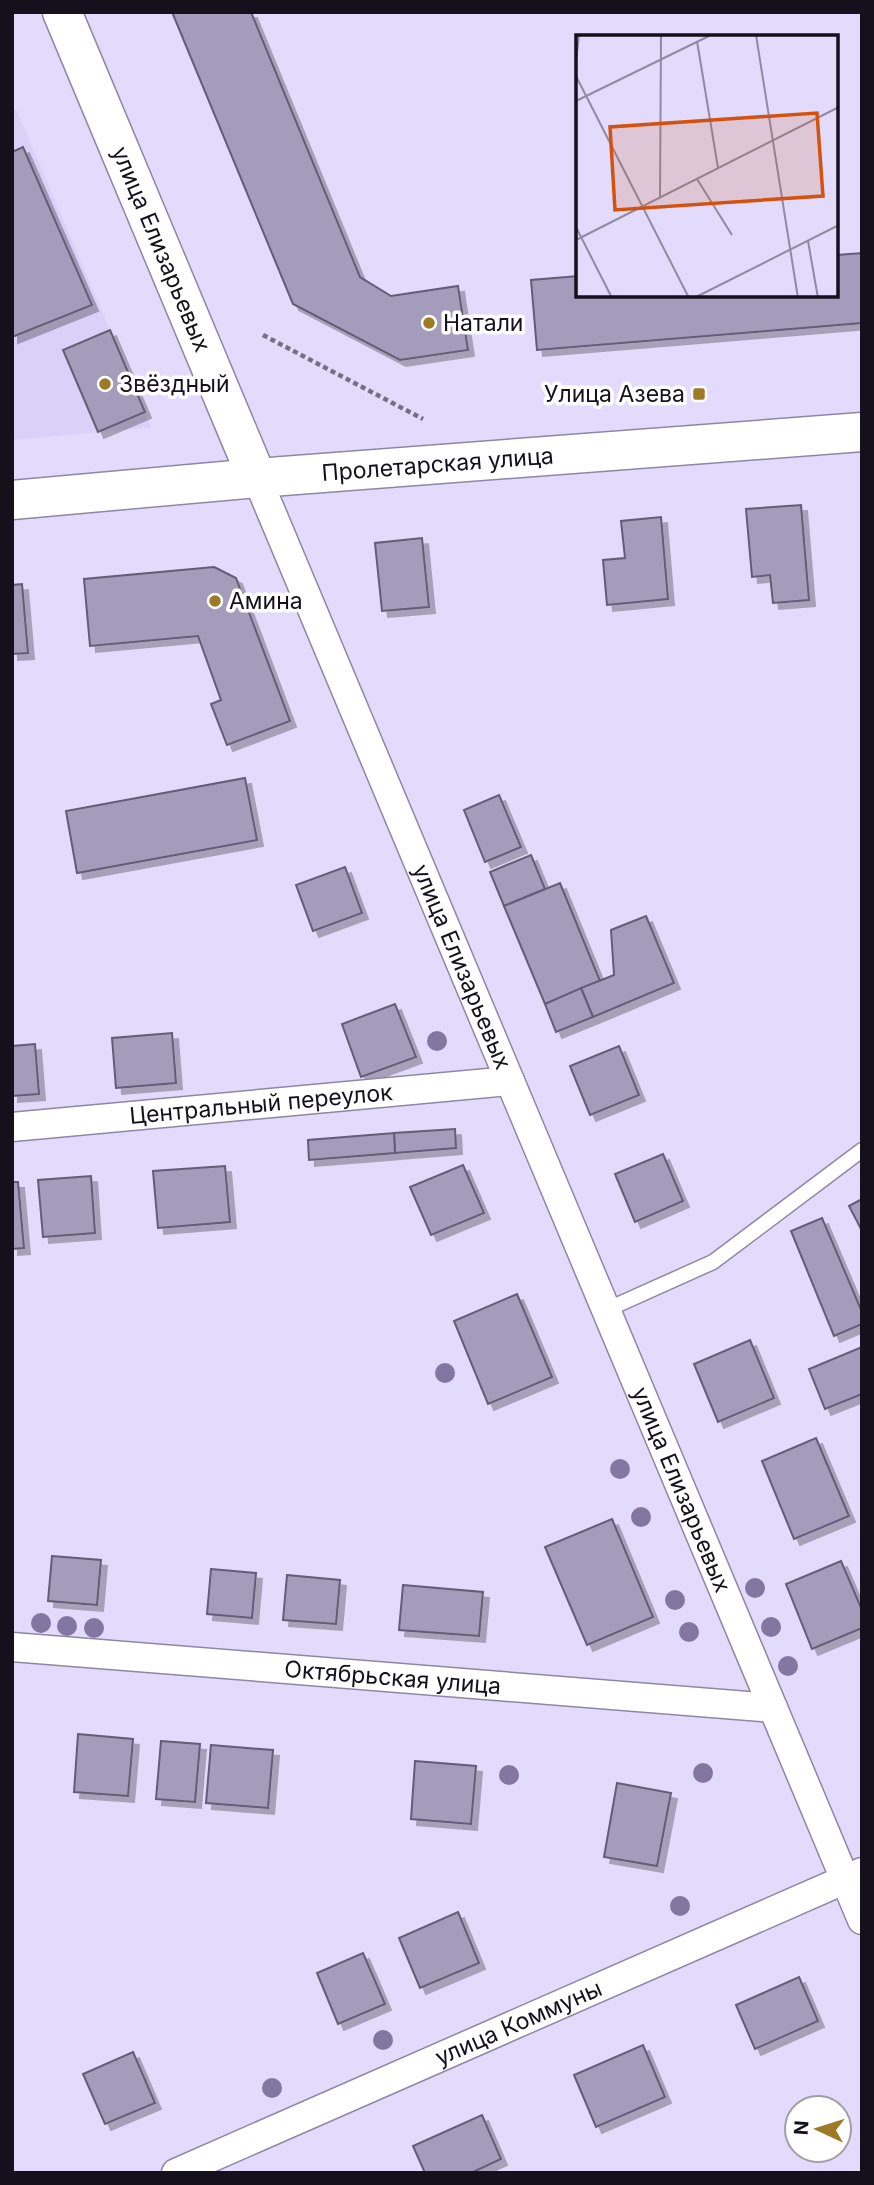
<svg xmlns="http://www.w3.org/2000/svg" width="874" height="2185" viewBox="0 0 874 2185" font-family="Inter,sans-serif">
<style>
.built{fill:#d9d1f8}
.building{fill:#a39cba;stroke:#635d78;stroke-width:2;filter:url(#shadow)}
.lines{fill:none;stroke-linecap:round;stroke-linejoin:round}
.lane-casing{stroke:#8e87a4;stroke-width:17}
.street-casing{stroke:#8e87a4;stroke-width:31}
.secondary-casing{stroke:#8e87a4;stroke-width:41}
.path{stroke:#757085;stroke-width:4.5;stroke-dasharray:5 3.5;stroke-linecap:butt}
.lane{stroke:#fff;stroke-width:14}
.street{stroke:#fff;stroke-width:28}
.secondary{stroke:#fff;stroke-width:38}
.tree{fill:#8377a2}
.poi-dot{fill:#9d7a25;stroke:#fff;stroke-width:2.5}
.labels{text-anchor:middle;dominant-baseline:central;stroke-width:7;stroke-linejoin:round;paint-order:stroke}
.street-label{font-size:23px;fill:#14111c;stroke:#fff}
.poi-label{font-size:23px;fill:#14111c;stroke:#fff;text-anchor:start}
.inset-road{fill:none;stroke:#908aa2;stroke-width:2}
.view{fill:#d3520e;fill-opacity:0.15;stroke:#d3520e;stroke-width:3.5}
.inset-edge{fill:none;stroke:#14111c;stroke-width:3.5}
</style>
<defs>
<filter id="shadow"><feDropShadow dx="6" dy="6" stdDeviation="0" flood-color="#0004"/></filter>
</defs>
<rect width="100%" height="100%" fill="#e2dbfb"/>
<!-- built -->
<path class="built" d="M12,109H16L151,427L13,440Z"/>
<!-- building -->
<g class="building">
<path d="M172,12H251L360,277L391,296L458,286L468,350L400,360L293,304Z"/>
<path d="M23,147L92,305L12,337V152Z"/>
<path d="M862,253V323L537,350L531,280L578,276V296H837V255Z"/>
<path d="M110,330L145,412L98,432L63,350Z"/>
<path d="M801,505L809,600L773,603L770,575L752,577L746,509Z"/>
<path d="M661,517L668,599L607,605L603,560L625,558L621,521Z"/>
<path d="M422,538L429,607L382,611L375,543Z"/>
<path d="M214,567L236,578L290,721L227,745L211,704L221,700L198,636L90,646L84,579Z"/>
<path d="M22,584L28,653L12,654V585Z"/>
<path d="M245,778L257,840L77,873L66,811Z"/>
<path d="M499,795L521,847L485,862L464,810Z"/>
<path d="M531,855L545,889L504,906L490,872Z"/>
<path d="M345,867L362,913L313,931L296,885Z"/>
<path d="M560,883L600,981L545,1004L504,906Z"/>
<path d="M646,916L674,983L593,1017L581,988L614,975L611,930Z"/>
<path d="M581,988L593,1017L556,1032L545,1004Z"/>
<path d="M395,1004L416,1057L361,1077L342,1024Z"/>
<path d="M172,1033L176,1083L116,1088L112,1038Z"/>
<path d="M35,1044L39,1094L12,1096V1046Z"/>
<path d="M619,1046L639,1095L590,1115L570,1066Z"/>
<path d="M455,1129L456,1148L395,1153L394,1133Z"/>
<path d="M394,1133L395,1153L309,1160L308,1140Z"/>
<path d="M663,1154L683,1201L635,1222L615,1174Z"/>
<path d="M463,1165L484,1213L431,1235L410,1187Z"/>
<path d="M225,1166L230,1222L158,1228L153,1171Z"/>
<path d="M91,1176L95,1233L43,1237L38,1180Z"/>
<path d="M12,1182H18L24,1248L12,1249Z"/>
<path d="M862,1199V1229H861L849,1206Z"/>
<path d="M822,1218L862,1312V1324L834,1336L791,1231Z"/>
<path d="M517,1294L552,1377L488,1404L454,1321Z"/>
<path d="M750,1340L774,1398L718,1422L694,1364Z"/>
<path d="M862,1347V1394L825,1409L809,1369Z"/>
<path d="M816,1438L849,1516L794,1539L762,1461Z"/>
<path d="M612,1519L653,1617L587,1645L545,1547Z"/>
<path d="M52,1556L101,1560L97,1605L48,1601Z"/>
<path d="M841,1561L862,1610V1628L812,1649L786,1584Z"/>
<path d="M211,1569L256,1573L252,1618L207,1614Z"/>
<path d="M287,1575L340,1580L336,1624L283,1620Z"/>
<path d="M403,1585L483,1592L479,1636L399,1630Z"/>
<path d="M78,1734L133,1739L128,1796L74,1792Z"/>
<path d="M161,1741L200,1744L195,1802L156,1799Z"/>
<path d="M211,1745L273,1750L268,1808L206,1803Z"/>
<path d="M415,1761L476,1766L471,1824L411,1819Z"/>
<path d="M617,1783L671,1793L657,1866L604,1857Z"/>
<path d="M458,1912L479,1963L420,1988L399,1938Z"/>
<path d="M363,1953L385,2004L338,2024L317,1973Z"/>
<path d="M799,1977L818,2021L755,2049L736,2005Z"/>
<path d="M643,2045L665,2097L596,2127L574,2075Z"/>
<path d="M133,2052L155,2103L105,2124L83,2074Z"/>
<path d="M482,2115L501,2159L471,2173H425L413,2146Z"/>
</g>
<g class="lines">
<defs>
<path id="lane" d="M606,1310L713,1262L862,1150"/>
<g id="street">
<path id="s1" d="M257,478L862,1920"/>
<path id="s2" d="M12,1127L510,1081"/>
<path id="s3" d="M12,1647L773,1708"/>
<path id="s4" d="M176,2173L862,1872"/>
</g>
<g id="secondary">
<path id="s5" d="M62,12L257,478"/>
<path id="s6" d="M12,500L257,478L862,432"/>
</g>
</defs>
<!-- lane casing -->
<use href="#lane" class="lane-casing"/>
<!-- street casing -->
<use href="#street" class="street-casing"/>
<!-- secondary casing -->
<use href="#secondary" class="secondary-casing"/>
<!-- path -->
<path class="path" d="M263,335L423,419"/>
<!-- lane -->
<use href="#lane" class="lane"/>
<!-- street -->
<use href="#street" class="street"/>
<!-- secondary -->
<use href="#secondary" class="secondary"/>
</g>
<!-- trees -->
<g class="tree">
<circle cx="437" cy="1041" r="10"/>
<circle cx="445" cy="1373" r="10"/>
<circle cx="620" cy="1469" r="10"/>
<circle cx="641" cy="1517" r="10"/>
<circle cx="755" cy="1588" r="10"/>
<circle cx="675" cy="1600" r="10"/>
<circle cx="41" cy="1623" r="10"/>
<circle cx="67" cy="1626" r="10"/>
<circle cx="771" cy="1627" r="10"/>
<circle cx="94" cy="1628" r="10"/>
<circle cx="689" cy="1632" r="10"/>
<circle cx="788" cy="1666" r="10"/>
<circle cx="703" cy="1773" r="10"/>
<circle cx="509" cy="1775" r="10"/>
<circle cx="680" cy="1906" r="10"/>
<circle cx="383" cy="2040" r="10"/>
<circle cx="272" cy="2088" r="10"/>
</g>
<!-- markers -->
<g class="poi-dot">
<circle cx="429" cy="323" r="7"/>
<circle cx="105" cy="384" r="7"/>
<rect x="692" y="387" width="14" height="14" rx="3.5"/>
<circle cx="215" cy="601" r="7"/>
</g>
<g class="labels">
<!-- street labels -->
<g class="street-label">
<text stroke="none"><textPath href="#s5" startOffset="257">улица Елизарьевых</textPath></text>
<text stroke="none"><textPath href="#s6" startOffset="427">Пролетарская улица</textPath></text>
<text stroke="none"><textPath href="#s1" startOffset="530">улица Елизарьевых</textPath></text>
<text stroke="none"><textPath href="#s2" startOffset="250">Центральный переулок</textPath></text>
<text stroke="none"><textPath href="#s1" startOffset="1097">улица Елизарьевых</textPath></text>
<text stroke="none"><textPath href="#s3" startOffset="382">Октябрьская улица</textPath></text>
<text stroke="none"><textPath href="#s4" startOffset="374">улица Коммуны</textPath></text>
</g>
<!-- poi labels -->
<g class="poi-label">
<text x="443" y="323">Натали</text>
<text x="119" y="384">Звёздный</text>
<text x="685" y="394" text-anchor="end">Улица Азева</text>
<text x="229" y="601">Амина</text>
</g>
</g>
<!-- overview -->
<g transform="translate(576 35)">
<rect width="262" height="262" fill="#e2dbfb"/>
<path class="inset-road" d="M180,0L222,263M121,6L142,133M0,27L3,0M0,41L113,263M0,66L135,0M121,144L156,200M84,162L85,0M0,192L36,263M0,205L263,72M232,206L242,263M118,263L263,190"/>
<path class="view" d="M241,78L247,161L39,175L34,92Z"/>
<rect width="262" height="262" class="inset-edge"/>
</g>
<!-- border -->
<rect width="874" height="2185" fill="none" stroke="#14111c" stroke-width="28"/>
<!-- north arrow -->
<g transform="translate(818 2129) rotate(274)"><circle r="33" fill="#ffffff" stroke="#a1a0a4" stroke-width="2"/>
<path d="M0-5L12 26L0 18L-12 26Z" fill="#9d7a25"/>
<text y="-10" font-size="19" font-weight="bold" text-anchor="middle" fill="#14111c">N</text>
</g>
</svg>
